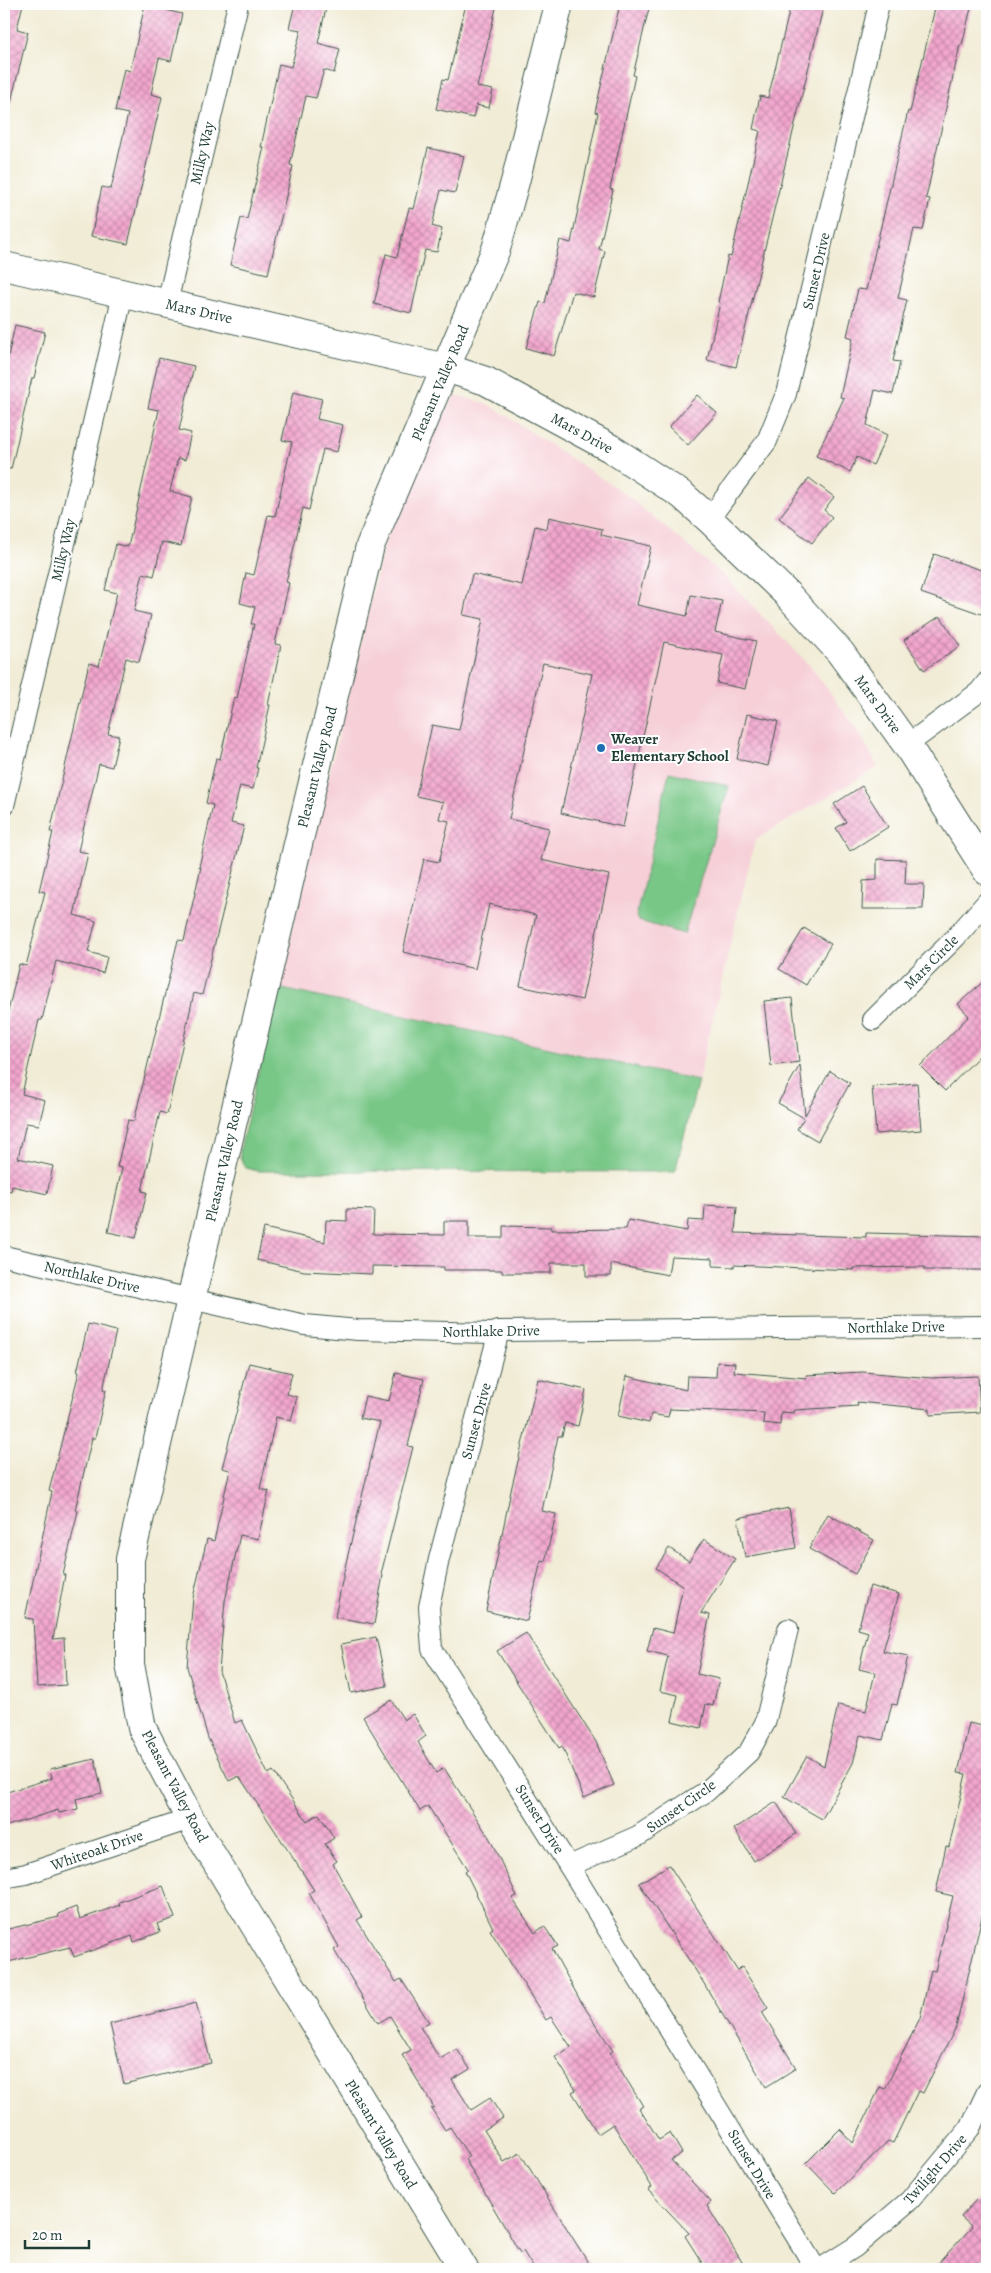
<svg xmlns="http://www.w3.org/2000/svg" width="991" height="2273" viewBox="0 0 991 2273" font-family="Alegreya,serif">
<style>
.built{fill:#f6cfd7}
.green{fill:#78c787;stroke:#4c825e}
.building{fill:url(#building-cross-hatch)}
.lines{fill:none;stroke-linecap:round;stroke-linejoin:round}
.street-casing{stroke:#3e574c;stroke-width:22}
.secondary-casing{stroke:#3e574c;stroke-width:30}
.street{stroke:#fff;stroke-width:20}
.secondary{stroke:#fff;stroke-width:28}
.poi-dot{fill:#1f6fb2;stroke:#fff;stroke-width:2}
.labels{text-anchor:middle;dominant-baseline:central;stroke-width:4;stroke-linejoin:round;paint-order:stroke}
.street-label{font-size:15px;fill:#1f3d34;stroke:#fff}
.poi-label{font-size:15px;font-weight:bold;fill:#1f3d34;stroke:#fff;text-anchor:start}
</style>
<defs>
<pattern id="building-cross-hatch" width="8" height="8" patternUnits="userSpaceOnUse" patternTransform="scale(1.25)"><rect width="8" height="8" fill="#f3a6ce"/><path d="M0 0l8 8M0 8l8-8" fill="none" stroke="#c488a8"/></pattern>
</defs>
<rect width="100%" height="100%" fill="#fff"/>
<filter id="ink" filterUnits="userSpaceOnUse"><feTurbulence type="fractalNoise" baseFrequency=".02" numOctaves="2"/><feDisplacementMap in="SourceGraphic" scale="10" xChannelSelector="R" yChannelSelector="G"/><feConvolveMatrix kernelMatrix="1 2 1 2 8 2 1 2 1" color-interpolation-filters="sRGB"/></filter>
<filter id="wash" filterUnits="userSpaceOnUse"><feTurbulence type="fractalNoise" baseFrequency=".0096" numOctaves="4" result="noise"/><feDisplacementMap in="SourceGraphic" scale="20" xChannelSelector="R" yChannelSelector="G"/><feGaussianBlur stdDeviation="1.12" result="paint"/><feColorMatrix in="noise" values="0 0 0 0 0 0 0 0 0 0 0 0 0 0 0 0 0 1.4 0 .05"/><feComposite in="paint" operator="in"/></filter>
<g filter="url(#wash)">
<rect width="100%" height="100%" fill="#f1ecd5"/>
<!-- built -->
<path class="built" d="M455,395L488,404L624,493L724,576L811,667L857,729L878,767L755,840L698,1081L278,988L385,541L434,432Z"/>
<!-- green -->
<g class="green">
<path d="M669,772L729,786L684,934L639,921L636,917Z"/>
<path d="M278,988L698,1081L675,1172L258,1171L246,1168L240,1158V1150Z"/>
</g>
<g id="blocks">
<!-- building -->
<g class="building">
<path d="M4,4H23L17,29L28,32L10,106L4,105Z"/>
<path d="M295,4H327L318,43L340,49L334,73L324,70L316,98L306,96L290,165L293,166L268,274L230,265L241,218L247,219L264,147H261L279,64L291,67L301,30L289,28Z"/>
<path d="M466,4H497L477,87L493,90L489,108L476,105L473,118L436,109L443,79L448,80Z"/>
<path d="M620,4H650L633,75L635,76L610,189L613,190L599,249L605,251L594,297L573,292L554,356L526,348L540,302L545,303L560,240L571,243L598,113L595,112Z"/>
<path d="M791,4H824L736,367L707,360L720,303L718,302L728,256L731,257L760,131L753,129L760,96L768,98Z"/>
<path d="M936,4H972L962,45H960L926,198L930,199L923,230L914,229L898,298L907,300L893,361L900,362L893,394L875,390L867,425L887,435L873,465L857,457L850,472L816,456L844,398L840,397L853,338L847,336L858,289L866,290L908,111L910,112Z"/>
<path d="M145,5L182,14L171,61L159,58L151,94L162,97L128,244L91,236L102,187L111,189L128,114L115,111L124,69L130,71Z"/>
<path d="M428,148L464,156L455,193L441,190L432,226L442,229L437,252L425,250L411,313L374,304L386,254L397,257L409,208L414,209Z"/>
<path d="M15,325L45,332L34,378H32L11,469H4V375Z"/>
<path d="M159,358L194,366L179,430L191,433L185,460L178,458L170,491L192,497L181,546L162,542L154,576L143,573L134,611L151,615L139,662L126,658L108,734L119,736L112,767L99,764L78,851L88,853L74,915L96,921L88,952L107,957L103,973L56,961L42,1020H39L22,1094L45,1100L39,1125L26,1123L18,1158L53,1166L47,1194L12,1186L11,1191L4,1190V1034L8,1012L19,964L26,966L45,892L39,891L53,832H50L89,663L99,666L117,593L105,590L116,544L128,547L159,410L148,408Z"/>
<path d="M293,392L322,399L317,419L343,425L337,452L323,449L309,510L303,508L286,582L289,583L275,644L281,645L268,705H270L256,768H258L253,789L240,786L231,823L244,826L202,995L194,993L167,1114L160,1112L142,1191L147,1192L136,1238L108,1232L122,1168L117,1167L128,1120L134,1121L178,940L184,941L201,867H199L213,805L206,803L216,758L220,759L234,697L237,698L254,624H251L255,607L240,603L246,573L254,575L268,515L275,516L292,442L282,440Z"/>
<path d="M697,395L717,413L688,445L669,427Z"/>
<path d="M809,478L834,497L824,510L832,517L812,543L779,518Z"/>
<path d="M549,517L602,529L601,535L651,546L637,605L687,616L691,595L722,601L715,632L756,641L745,689L717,683L723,655L664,642L623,827L561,813L592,674L543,663L509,819L549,828L541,860L609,875L582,1000L520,986L536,915L489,904L475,969L403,952L424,859L439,862L449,821L439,819L443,802L416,796L432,725L459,730L483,619L463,615L472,574L522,585L535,526L547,529Z"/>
<path d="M934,554L987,572V616L921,593Z"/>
<path d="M940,616L960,646L924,670L904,640Z"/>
<path d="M747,714L778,721L768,766L737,759Z"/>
<path d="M862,786L888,827L850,851L836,828L846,822L834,804Z"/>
<path d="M877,859L906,860L905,884H924L923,909H862L863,881L877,880Z"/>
<path d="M804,928L831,944L806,985L779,969Z"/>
<path d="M987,978V1048L945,1091L920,1066L969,1016L958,1004Z"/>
<path d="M792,998L799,1062L771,1066L764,1001Z"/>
<path d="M800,1065L805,1115L830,1071L850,1083L818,1141L797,1129L804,1118L778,1103Z"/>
<path d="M917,1083L921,1130L876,1134L872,1087Z"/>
<path d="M705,1205L737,1207L735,1233L866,1237V1233L987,1236V1270H925V1267L853,1268V1270L734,1265V1267L713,1266V1258L671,1256L668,1275L611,1264V1276H586V1263H551V1273H502V1270H444V1267L372,1266V1274L304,1271L257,1260L264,1228L325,1242L326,1220L347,1221V1209L374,1210L373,1234L444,1235V1221H469V1238H503V1226L551,1227V1230L626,1229L628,1220L687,1231L688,1220L704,1221Z"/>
<path d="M88,1324L116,1331L103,1390H106L95,1438H92L75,1510L78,1511L63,1575H65L53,1639L64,1638L66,1685L37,1687L33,1619L25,1618L52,1492L49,1491L79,1372H77Z"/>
<path d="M717,1362L735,1363L734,1372L807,1378L806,1375L863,1372L932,1378L978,1376L980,1412L930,1415V1409L857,1402L858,1406L795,1410L794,1413L781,1412L780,1425L763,1423L764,1413L670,1409L668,1417L651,1414L649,1423L618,1416L627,1376L686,1390L687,1376L716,1377Z"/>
<path d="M249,1363L292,1373L287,1394L297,1397L291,1421L276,1417L260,1489L269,1491L258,1539L240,1535L225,1601L219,1671L235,1723L242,1720L268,1774L273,1771L307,1821L319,1814L334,1838L325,1844L337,1861L333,1864L362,1917L357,1920L396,1982L401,1979L429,2022L420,2027L440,2059L457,2049L470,2069L452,2080L471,2110L490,2098L503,2118L484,2130L504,2162L520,2153L592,2269H534L523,2251L520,2253L465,2159L469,2156L450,2127L445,2130L431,2108L434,2107L402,2055L411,2050L390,2016L378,2023L334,1950L339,1947L309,1893L314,1890L239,1776L229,1781L208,1738L187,1667L193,1598L207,1539L214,1541L230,1470L222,1468Z"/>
<path d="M396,1373L424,1379L408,1446L413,1447L381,1574L383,1575L374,1624L335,1617L345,1567L380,1422L360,1418L365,1396L389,1401Z"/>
<path d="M538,1379L586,1390L578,1426L565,1423L562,1436H558L542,1511L556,1514L545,1562L541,1561L527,1621L486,1611L512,1486Z"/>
<path d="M789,1508L796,1548L745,1557L738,1518Z"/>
<path d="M828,1514L874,1540L855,1574L809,1549Z"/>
<path d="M704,1539L735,1559L701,1613L710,1615L697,1674L719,1679L713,1706L706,1704L701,1728L672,1721L678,1695L660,1691L668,1656L647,1651L653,1628L673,1633L683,1586L656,1568L669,1548L689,1561Z"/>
<path d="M870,1586L899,1594L883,1651L908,1656L897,1705L892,1704L883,1740L860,1735L853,1763L822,1819L784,1797L807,1756L824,1766L838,1705L866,1711L875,1673L859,1669L868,1632L858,1629Z"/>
<path d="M526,1633L596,1742L614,1785L584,1798L562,1746L559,1748L497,1651Z"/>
<path d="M376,1637L387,1686L351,1693L341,1644Z"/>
<path d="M391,1700L404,1720L413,1714L426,1736L418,1742L436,1773L444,1768L490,1839L517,1896L512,1898L535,1933L544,1926L558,1946L552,1949L580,2000L613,2051L610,2053L643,2106L639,2108L659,2140L670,2133L682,2153L671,2160L711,2202L707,2206L742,2262L731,2269H706L685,2236L689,2233L648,2190L652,2187L613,2124L598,2134L572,2092L576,2090L555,2057L571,2047L551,2017L546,2020L490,1930L493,1928L465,1871L468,1869L428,1806L420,1811L363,1717Z"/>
<path d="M969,1723L987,1727V1895L956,2027L923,2093L918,2091L893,2143L888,2141L835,2193L806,2163L840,2129L853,2143L880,2087L885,2089L920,2018L931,1970L935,1971L953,1896L936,1892L946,1846L949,1847L966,1774L958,1773Z"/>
<path d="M95,1759L102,1793L76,1799L78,1809L59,1813L58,1810L4,1827V1793L52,1778L50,1769Z"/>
<path d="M776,1802L796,1834L754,1861L734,1829Z"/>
<path d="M669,1865L737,1970L742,1967L768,2008L762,2012L796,2068L766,2087L700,1977L639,1883Z"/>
<path d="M163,1886L175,1918L157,1924L160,1932L134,1942L132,1936L74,1957L70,1947L4,1963V1930L59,1917L58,1914L76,1907L80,1919L120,1905L119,1902Z"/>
<path d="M196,2003L211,2063L124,2084L110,2024Z"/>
<path d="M976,2200L987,2210V2256L975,2269H933L972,2227L961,2217Z"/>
</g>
</g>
</g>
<g filter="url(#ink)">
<use href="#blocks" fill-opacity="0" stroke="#3e574c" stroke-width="1"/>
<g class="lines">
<defs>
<g id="street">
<path d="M167,303L238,4"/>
<path d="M709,519L767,441L786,394L879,4"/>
<path d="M907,745L979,692L987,682"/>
<path d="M4,806L123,294"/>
<path d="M873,1020L956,937L987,902"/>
<path d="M4,1256L305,1325L358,1330L492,1333L499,1331L987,1326"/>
<path d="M499,1331L439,1559L429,1607L432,1649L569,1866L816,2269"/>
<path d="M569,1866L638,1836L707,1791L749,1752L765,1723L788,1629"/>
<path d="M4,1878L26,1874L190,1819"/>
<path d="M820,2269L855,2247L910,2200L970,2128L987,2092"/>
</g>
<g id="secondary">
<path d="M4,266L446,368L486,381L610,448L682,495L709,519L787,594L840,652L907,745L987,871"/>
<path d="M464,2269L190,1819L142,1728L130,1664V1559L299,840L370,546L496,249L515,182L559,4"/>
</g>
</defs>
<!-- street casing -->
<use href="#street" class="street-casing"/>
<!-- secondary casing -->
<use href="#secondary" class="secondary-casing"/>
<!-- street -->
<use href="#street" class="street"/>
<!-- secondary -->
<use href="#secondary" class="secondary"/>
</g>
</g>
<!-- markers -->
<circle class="poi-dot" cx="601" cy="748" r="5"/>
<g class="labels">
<!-- street labels -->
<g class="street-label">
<text transform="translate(202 153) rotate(-77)">Milky Way</text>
<text transform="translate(816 271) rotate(-77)">Sunset Drive</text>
<text transform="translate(199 311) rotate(13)">Mars Drive</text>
<text transform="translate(440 383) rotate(-67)">Pleasant Valley Road</text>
<text transform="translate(582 433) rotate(29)">Mars Drive</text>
<text transform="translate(63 550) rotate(-77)">Milky Way</text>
<text transform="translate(878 704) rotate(54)">Mars Drive</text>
<text transform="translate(317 767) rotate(-76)">Pleasant Valley Road</text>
<text transform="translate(931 962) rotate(-45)">Mars Circle</text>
<text transform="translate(224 1161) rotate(-77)">Pleasant Valley Road</text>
<text transform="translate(92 1277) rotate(13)">Northlake Drive</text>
<text transform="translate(896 1327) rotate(-1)">Northlake Drive</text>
<text transform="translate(491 1331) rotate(-1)">Northlake Drive</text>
<text transform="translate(476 1421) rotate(-75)">Sunset Drive</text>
<text transform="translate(175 1786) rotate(62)">Pleasant Valley Road</text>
<text transform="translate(681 1806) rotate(-35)">Sunset Circle</text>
<text transform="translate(540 1819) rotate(58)">Sunset Drive</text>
<text transform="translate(97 1850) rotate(-19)">Whiteoak Drive</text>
<text transform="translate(381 2134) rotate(59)">Pleasant Valley Road</text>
<text transform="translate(752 2164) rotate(59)">Sunset Drive</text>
<text transform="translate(935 2169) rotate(-49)">Twilight Drive</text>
</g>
<!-- poi labels -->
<g class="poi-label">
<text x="611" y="739">Weaver<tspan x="611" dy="17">Elementary School</tspan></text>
</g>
</g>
<!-- margin -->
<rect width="991" height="2273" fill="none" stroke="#fff" stroke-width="20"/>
<!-- scale -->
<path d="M25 2240v8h64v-8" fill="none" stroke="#1f3d34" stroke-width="2.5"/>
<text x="32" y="2240" font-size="15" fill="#1f3d34" stroke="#ffffff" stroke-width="4" paint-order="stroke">20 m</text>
</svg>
